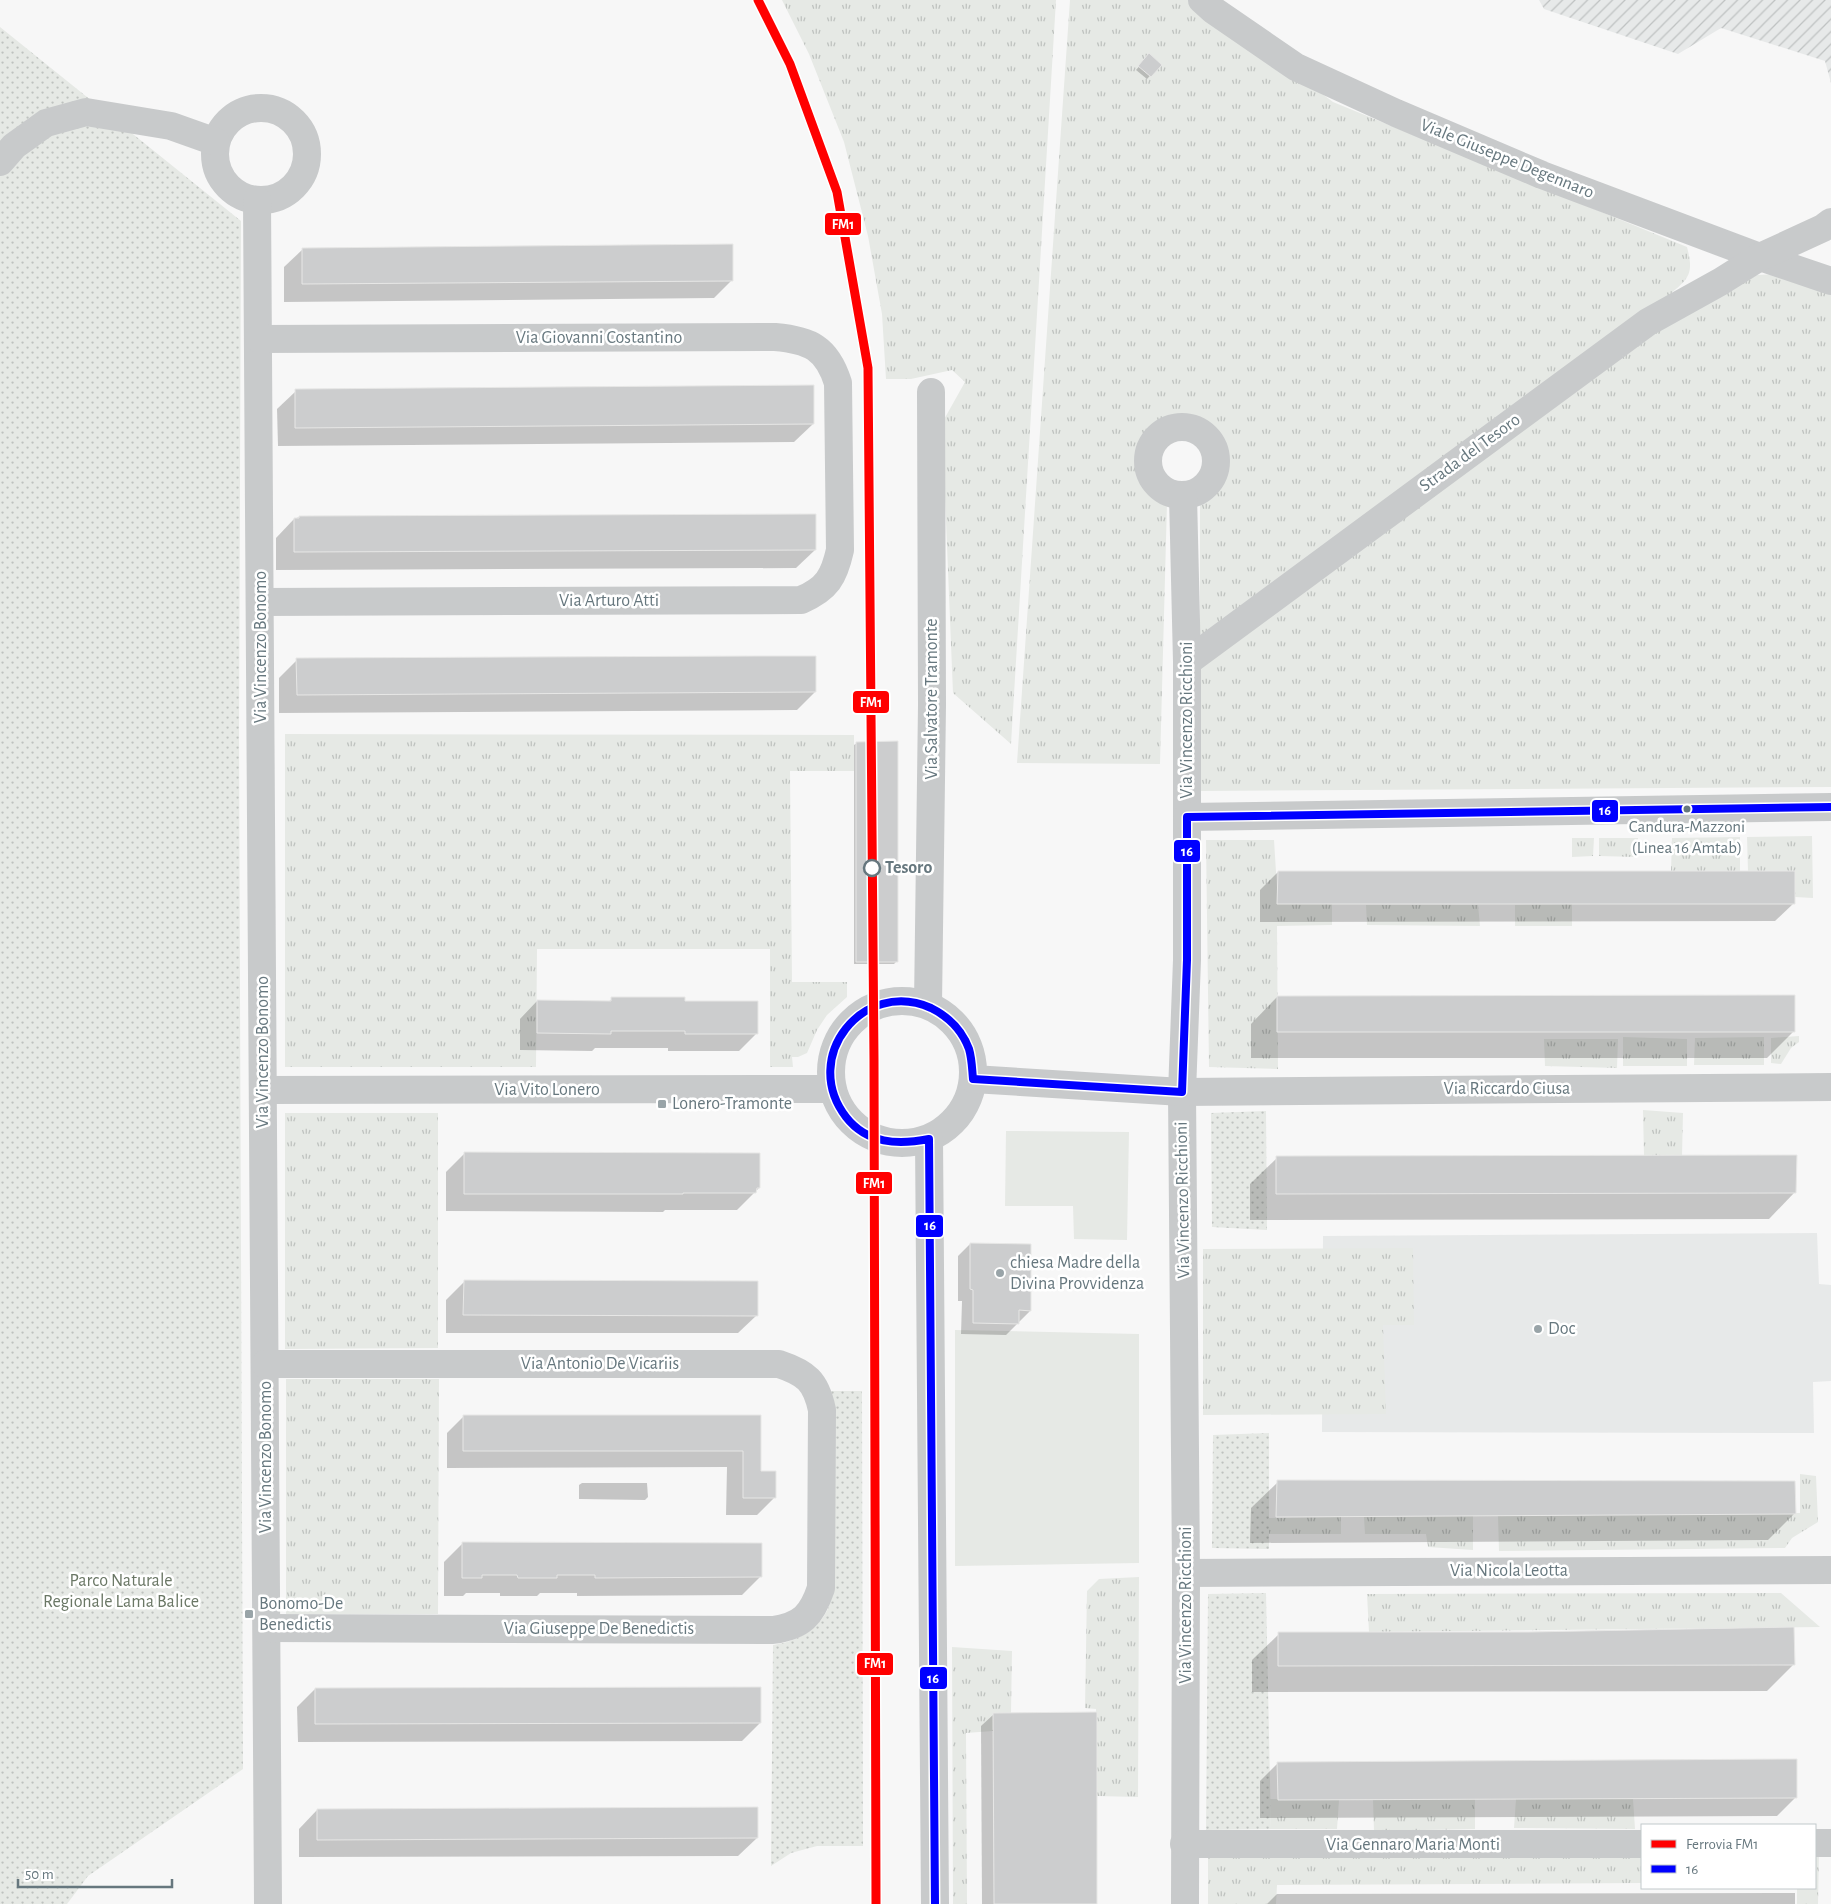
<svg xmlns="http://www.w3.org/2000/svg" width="1831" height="1904" viewBox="0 0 1831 1904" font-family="'Alegreya Sans',sans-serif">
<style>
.built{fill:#e7e9e9}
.industrial{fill:url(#industrial-furrows)}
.grass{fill:url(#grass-tufts)}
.park{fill:url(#park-dots)}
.garden{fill:#e6e9e5}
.shadow{fill:#0003}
.building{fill:#cccdce;stroke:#e7e7e6}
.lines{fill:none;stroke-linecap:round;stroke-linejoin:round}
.minor{stroke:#c8cacb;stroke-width:28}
.bus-1-casing{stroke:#fff;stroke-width:11}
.bus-1{stroke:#00f;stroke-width:8}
.rail-1-casing{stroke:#fff;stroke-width:12}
.rail-1{stroke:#f00;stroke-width:9}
.bus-dot{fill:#66777e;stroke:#fff;stroke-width:2}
.stop-dot{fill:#fff;stroke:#66777e;stroke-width:2.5}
.poi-dot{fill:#99a4a8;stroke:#fff;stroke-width:2}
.labels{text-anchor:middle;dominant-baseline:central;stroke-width:5;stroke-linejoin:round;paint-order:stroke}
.bus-label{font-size:17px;fill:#66777e;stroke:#fff}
.street-label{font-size:18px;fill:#66777e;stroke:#fff}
.stop-label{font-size:18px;font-weight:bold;fill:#66777e;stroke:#fff;text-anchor:start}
.poi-label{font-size:18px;fill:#66777e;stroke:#fff;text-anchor:start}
.park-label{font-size:18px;fill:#6a7765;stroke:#fff}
.line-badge{stroke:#fff;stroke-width:2}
.badge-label{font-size:14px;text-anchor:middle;font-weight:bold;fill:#fff}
</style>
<defs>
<pattern id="industrial-furrows" width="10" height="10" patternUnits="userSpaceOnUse" patternTransform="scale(1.25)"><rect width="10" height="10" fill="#e7e9e9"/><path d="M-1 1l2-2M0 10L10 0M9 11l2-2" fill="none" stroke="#bfc2c2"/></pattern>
<pattern id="grass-tufts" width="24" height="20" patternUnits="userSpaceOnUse" patternTransform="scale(1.25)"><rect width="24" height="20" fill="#e6e9e5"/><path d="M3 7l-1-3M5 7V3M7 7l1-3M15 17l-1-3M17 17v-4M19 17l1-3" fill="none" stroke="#bec2bf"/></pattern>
<pattern id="park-dots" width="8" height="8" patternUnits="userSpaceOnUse" patternTransform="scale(1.25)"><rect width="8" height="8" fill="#e6e9e5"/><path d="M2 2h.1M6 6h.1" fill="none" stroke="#bec2bf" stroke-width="1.8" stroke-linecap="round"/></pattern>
</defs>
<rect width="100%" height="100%" fill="#f7f7f7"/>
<!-- built -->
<path class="built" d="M1817,1233L1819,1284L1831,1285V1381L1813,1382L1814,1433L1322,1432L1323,1236Z"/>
<!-- industrial -->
<path class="industrial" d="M1539,0H1831V83L1825,61L1721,28L1678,54L1544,9Z"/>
<!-- grass -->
<g class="grass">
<path d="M782,0H1056L1011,744L953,693L942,423L965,382L952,370L911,379H886L882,314L868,236L844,142L809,54Z"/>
<path d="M1070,0H1198L1333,102L1687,247C1695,277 1687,279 1666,298L1200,636V500L1221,483L1227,457L1221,435L1203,419L1184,416L1158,423L1139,444V480L1167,503L1160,764L1017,763Z"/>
<path d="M1777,274L1831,292V787L1201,791V665L1629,345L1757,275Z"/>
<path d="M285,734L854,735V771H790L792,982H847V997L827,1015L817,1030L807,1053L798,1057H792L793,1067H770V949H537L536,1067H285Z"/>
<path d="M1812,836L1813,898L1795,897V871H1748L1747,837Z"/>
<path d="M1740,837V871H1671L1672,838Z"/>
<path d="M1572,838H1594L1593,856L1572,857Z"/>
<path d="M1599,838H1638L1637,857L1599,856Z"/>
<path d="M1206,840H1274L1278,904H1332V925L1277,926L1278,1069L1209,1067Z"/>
<path d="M1572,904V926H1515V905Z"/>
<path d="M1366,905H1478L1480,926L1367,925Z"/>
<path d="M1799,1036V1042L1791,1048L1781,1064L1771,1063V1038Z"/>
<path d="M1623,1037L1687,1039V1066H1623Z"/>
<path d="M1764,1037V1065H1694L1695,1038Z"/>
<path d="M1544,1039H1618L1617,1068L1545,1066Z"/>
<path d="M1643,1110L1683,1113L1682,1156H1644Z"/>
<path d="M285,1113H438V1348L285,1349Z"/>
<path d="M1413,1248L1414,1325H1383L1386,1414L1203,1415V1249Z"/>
<path d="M286,1379H439L438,1614H286Z"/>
<path d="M1800,1474L1816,1476L1818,1522L1792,1538L1785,1548L1499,1551L1498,1516L1800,1513Z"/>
<path d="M1473,1516V1550L1428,1547L1426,1534H1365L1364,1517Z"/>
<path d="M1341,1517V1534H1269V1518Z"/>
<path d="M1139,1577L1138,1797L1097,1796L1096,1709L1085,1708L1087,1591L1099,1579Z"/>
<path d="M1781,1593L1820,1627L1369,1632L1367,1594Z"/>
<path d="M952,1647L1012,1651L1011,1713H993V1731L966,1733L967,1904H953Z"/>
<path d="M1270,1799L1339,1800L1337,1829H1271Z"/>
<path d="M1475,1799V1829L1374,1831L1373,1800Z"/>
<path d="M1516,1799H1633L1635,1829L1514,1828Z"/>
<path d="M1815,1853H1819L1818,1904H1797V1888H1815Z"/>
<path d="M1642,1854V1883L1277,1885L1276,1904H1208V1858Z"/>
</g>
<!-- park -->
<g class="park">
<path d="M0,27L241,221L239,734L243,1769L88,1876L67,1904H0Z"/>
<path d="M1266,1111L1267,1230L1212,1227L1211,1113Z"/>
<path d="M828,1391H862L863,1846H817L791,1853L771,1866L773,1645C801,1641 827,1625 832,1595Z"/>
<path d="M1269,1433V1549L1212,1548L1213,1435Z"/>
<path d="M1266,1593L1271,1829L1206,1830L1208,1594Z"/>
</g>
<!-- garden -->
<g class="garden">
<path d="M1006,1131L1129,1132L1127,1240L1074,1239L1073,1206H1005Z"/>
<path d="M955,1330L1139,1334V1563L955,1566Z"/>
</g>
<!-- shadow -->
<g class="shadow">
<path d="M1149,55L1160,65L1147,79L1136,70Z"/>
<path d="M303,249L732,280L714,298L284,302V267Z"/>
<path d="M296,391L813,424L794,442L278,446L277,409Z"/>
<path d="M299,517L815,550L796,568L276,570V538L294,519Z"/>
<path d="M297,660L815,692L797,710L279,713V678Z"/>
<path d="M857,743L897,961L894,964H854V745Z"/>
<path d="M1278,872L1794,903L1775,921L1260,922V890Z"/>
<path d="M1277,997L1794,1031L1767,1058H1251V1024Z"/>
<path d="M612,999L684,1002L757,1033L739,1051H668V1048H595L592,1051L520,1050V1019L537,1001L608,1002Z"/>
<path d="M464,1154L759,1188L737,1210H665L663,1212L446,1211V1172Z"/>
<path d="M1277,1158L1795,1192L1769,1219L1250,1220V1184Z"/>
<path d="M970,1244L1030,1311L1006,1335L961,1334L962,1301H958V1256Z"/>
<path d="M464,1282L757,1315L738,1333H446V1300Z"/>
<path d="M464,1416H759V1472L774,1498L757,1515H726L727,1467L447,1468V1433Z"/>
<path d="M1278,1482L1794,1514L1768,1540L1250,1543L1251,1508Z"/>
<path d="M582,1483H647L648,1497L645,1500L579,1499V1485Z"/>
<path d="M462,1544L760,1577L742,1595L577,1596V1593H540L537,1596H500V1593H466L463,1596H444V1562Z"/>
<path d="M1529,1633L1794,1664L1767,1691L1252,1692V1660L1279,1634Z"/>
<path d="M315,1689L760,1723L742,1741L298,1742L297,1707Z"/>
<path d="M994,1714L1096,1904H982L981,1726Z"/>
<path d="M1278,1763L1795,1798L1777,1816L1260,1818V1781Z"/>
<path d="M317,1810L757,1838L738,1856L299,1857V1829Z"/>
<path d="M1795,1893V1904H1267L1277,1894Z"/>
</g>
<!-- building -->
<g class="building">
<path d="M1149,53L1162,65L1151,77L1138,66Z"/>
<path d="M733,244V281L302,284V248Z"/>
<path d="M814,385V424L295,428V389Z"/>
<path d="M816,514V550L294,552V518H299V516Z"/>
<path d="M759,656H816V692L297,695L296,658Z"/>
<path d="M898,741V962H856V742Z"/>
<path d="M1278,871H1795V904H1277Z"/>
<path d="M1795,995V1032H1277V996Z"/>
<path d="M611,997H685V1001H758V1034H685V1031H611V1034L537,1033V1000L611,1001Z"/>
<path d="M464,1152L760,1153V1188H757L756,1193H683V1194H464Z"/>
<path d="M1797,1155L1796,1193L1276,1194V1156Z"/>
<path d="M970,1243L1031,1244V1311L1019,1310V1324L973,1323V1290L970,1289Z"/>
<path d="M464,1280L758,1281V1316L463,1315Z"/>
<path d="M463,1415H761V1471H776V1498H743V1451H463Z"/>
<path d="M1277,1480L1795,1481L1796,1514L1276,1517Z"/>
<path d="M462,1542L762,1543V1577L595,1578V1575H557V1578H518L517,1575H482V1578H462Z"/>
<path d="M1794,1627L1795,1665L1278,1666V1632H1529Z"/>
<path d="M761,1687V1723L315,1724V1688Z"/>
<path d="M1097,1712V1904H994L993,1713Z"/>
<path d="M1797,1759V1798L1278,1800L1277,1762Z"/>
<path d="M758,1807V1838L317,1840V1809Z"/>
</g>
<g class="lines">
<!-- minor -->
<g class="minor">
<path d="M1202,0L1213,10L1296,67L1396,113L1542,175L1760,257L1831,281"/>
<circle cx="261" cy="154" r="46"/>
<path d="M0,162L14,146L46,123L86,112L171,126L216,142"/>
<path d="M257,200L268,1904"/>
<path d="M259,339L775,337C810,340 827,348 838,383L840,550C834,577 827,589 801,600L261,602"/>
<circle cx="1182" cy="461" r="34"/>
<path d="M1183,496L1187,662V960L1182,1092L1186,1573L1185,1904"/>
<path d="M1187,662L1648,322L1720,282L1760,257L1823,228L1831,222"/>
<path d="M1187,817L1831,807"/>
<circle cx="902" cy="1072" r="71"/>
<path d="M928,1005L932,705L931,392"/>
<path d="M973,1079L1182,1092L1831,1087"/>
<path d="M263,1090L832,1089"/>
<path d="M929,1139L935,1904"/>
<path d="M265,1364H779C806,1373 816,1381 822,1410L821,1588C812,1615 802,1626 773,1630L267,1628"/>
<path d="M1186,1573L1831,1570"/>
<path d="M1815,1843H1831"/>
<path d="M1184,1844H1642"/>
</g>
<defs>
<path id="bus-1" d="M935,1904L929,1139C898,1145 867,1144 846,1117C800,1057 863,978 931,1008C949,1017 962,1030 969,1049C972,1059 972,1069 973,1079L1182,1092L1187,960V817L1831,807"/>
</defs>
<!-- bus-1 casing -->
<use href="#bus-1" class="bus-1-casing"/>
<!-- bus-1 -->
<use href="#bus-1" class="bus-1"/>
<defs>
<path id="rail-1" d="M758,0L790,64L837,192L868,368L874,1060L876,1904"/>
</defs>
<!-- rail-1 casing -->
<use href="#rail-1" class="rail-1-casing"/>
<!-- rail-1 -->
<use href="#rail-1" class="rail-1"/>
</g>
<!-- markers -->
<circle class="bus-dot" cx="1687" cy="809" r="4.5"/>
<circle class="stop-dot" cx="872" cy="868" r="8"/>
<g class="poi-dot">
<rect x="657" y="1099" width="10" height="10" rx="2.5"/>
<circle cx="1000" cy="1273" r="5"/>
<circle cx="1538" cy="1329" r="5"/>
<rect x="244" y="1609" width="10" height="10" rx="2.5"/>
</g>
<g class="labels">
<!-- bus labels -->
<g class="bus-label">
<text x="1687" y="826">Candura-Mazzoni<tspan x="1687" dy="21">(Linea 16 Amtab)</tspan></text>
</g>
<!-- street labels -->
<g class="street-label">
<text transform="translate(1507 159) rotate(22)">Viale Giuseppe Degennaro</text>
<text x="599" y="338">Via Giovanni Costantino</text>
<text transform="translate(1470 453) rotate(-36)">Strada del Tesoro</text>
<text x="609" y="601">Via Arturo Atti</text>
<text transform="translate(261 647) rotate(-90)">Via Vincenzo Bonomo</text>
<text transform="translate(932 699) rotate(-90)">Via Salvatore Tramonte</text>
<text transform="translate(1187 720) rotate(-90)">Via Vincenzo Ricchioni</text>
<text transform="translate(263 1052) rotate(-90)">Via Vincenzo Bonomo</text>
<text x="1507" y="1089">Via Riccardo Ciusa</text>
<text x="547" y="1090">Via Vito Lonero</text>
<text transform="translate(1183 1200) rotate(-91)">Via Vincenzo Ricchioni</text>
<text x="600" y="1364">Via Antonio De Vicariis</text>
<text transform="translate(266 1457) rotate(-90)">Via Vincenzo Bonomo</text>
<text x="1509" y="1571">Via Nicola Leotta</text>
<text transform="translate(1186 1605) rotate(-90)">Via Vincenzo Ricchioni</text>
<text x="599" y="1629">Via Giuseppe De Benedictis</text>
<text x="1413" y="1845">Via Gennaro Maria Monti</text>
</g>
<!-- stop labels -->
<g class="stop-label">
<text x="885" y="868">Tesoro</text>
</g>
<!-- poi labels -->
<g class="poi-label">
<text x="672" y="1104">Lonero-Tramonte</text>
<text x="1010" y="1263">chiesa Madre della<tspan x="1010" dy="21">Divina Provvidenza</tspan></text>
<text x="1548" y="1329">Doc</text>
<text x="259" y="1604">Bonomo-De<tspan x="259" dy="21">Benedictis</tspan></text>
</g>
<!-- park labels -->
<g class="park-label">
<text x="121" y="1581">Parco Naturale<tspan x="121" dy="21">Regionale Lama Balice</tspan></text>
</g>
</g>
<g class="line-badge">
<rect x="824" y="212" width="38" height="24" rx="5" fill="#f00"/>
<rect x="852" y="690" width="38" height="24" rx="5" fill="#f00"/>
<rect x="1591" y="799" width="28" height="24" rx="5" fill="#00f"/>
<rect x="1173" y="839" width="28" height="24" rx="5" fill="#00f"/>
<rect x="855" y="1171" width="38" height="24" rx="5" fill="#f00"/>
<rect x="915" y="1214" width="29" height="24" rx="5" fill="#00f"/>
<rect x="856" y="1652" width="38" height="24" rx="5" fill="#f00"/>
<rect x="919" y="1666" width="29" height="24" rx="5" fill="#00f"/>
</g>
<g class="badge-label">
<text x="843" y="229">FM1</text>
<text x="871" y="707">FM1</text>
<text x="1605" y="815">16</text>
<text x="1187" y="856">16</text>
<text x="874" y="1188">FM1</text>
<text x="930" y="1230">16</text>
<text x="875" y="1668">FM1</text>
<text x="933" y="1683">16</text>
</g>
<!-- legend -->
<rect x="1641" y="1824" width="175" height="65" fill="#ffffff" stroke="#c2c9cb"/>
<rect x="1651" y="1840" width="25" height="8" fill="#ff0000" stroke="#c2c9cb"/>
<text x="1686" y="1849" font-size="15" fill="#66777e">Ferrovia FM1</text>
<rect x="1651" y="1865" width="25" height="8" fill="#0000ff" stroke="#c2c9cb"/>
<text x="1686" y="1874" font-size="15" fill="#66777e">16</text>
<!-- scale -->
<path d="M18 1879v8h154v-8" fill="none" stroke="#66777e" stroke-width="2.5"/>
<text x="25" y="1879" font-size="15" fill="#66777e" stroke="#ffffff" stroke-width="4" paint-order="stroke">50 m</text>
</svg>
